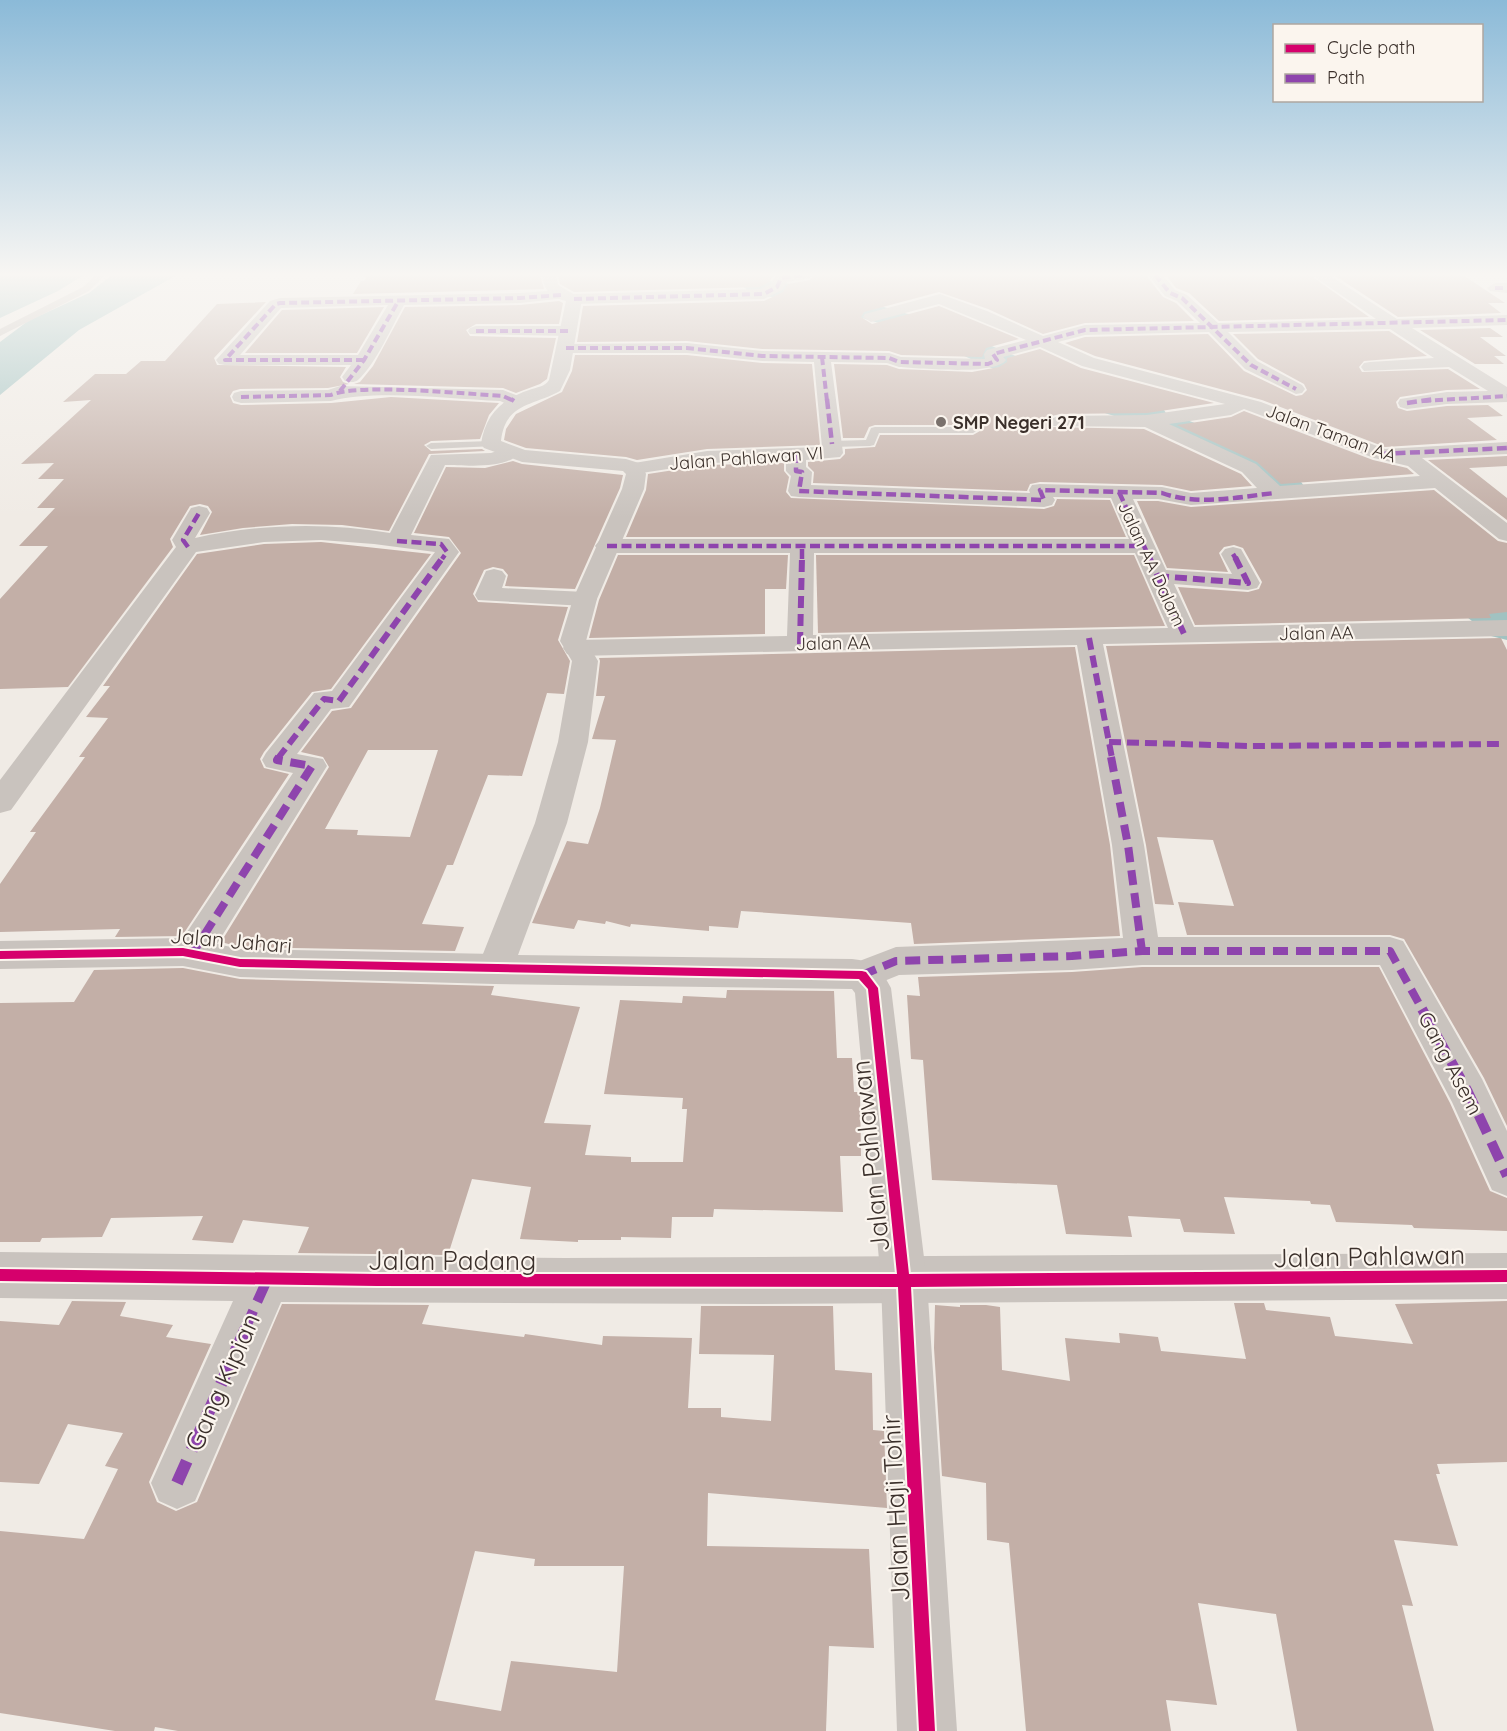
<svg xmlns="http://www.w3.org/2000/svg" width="1507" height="1731" viewBox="0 0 1507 1731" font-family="Quicksand,sans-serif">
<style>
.water{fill:#a1c2c1}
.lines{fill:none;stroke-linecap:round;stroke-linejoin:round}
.river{fill:#a1c2c1;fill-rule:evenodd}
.building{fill:#c3afa7;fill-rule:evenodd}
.service{fill:#c9c3be;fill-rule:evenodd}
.minor{fill:#c9c3be;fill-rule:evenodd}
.tertiary{fill:#c9c3be;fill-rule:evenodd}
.quiet-far5{stroke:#8e44ad;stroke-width:4;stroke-dasharray:8 4;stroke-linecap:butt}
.quiet-far4{stroke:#8e44ad;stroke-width:4.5;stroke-dasharray:10 4.5;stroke-linecap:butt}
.quiet-far3{stroke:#8e44ad;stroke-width:6;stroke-dasharray:12 6;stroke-linecap:butt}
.quiet-far2{stroke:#8e44ad;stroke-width:8;stroke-dasharray:15 8;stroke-linecap:butt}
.quiet-far1{stroke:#8e44ad;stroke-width:10;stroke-dasharray:20 10;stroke-linecap:butt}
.quiet{stroke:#8e44ad;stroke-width:12;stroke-dasharray:24 12;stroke-linecap:butt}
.cycleway-casing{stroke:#fbf5ee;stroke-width:4}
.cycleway{fill:#d6006c;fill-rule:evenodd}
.poi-dot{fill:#7a716c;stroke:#fbf5ee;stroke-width:2}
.labels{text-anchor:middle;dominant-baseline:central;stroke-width:4.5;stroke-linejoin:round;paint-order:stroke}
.far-poi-label{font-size:18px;font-weight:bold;fill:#3b302b;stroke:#fbf5ee;text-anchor:start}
.far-street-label{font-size:18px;fill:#3b302b;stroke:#fbf5ee}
.street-label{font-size:21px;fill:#3b302b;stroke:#fbf5ee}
.near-street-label{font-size:26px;fill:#3b302b;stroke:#fbf5ee}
</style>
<rect width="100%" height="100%" fill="#f0ebe5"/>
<!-- water -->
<g class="water">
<path d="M0,275H84L58,291L0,318Z"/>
<path d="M112,275H177L79,330L0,395V342L28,321L89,293Z"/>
</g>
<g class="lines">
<!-- river -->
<g class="river">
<path d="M732,275H762L769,281L815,287L932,321L1090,387L1164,410L1169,418L1175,416L1187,420C1227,436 1279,449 1304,486L1299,494L1285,498L1271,494L1248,473L1163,434L1158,426L1152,427L1140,424L1066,401L912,333L812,303L751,294Z"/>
<path d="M1426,551L1441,555L1507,604V640L1491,636L1411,573L1404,564L1411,555Z"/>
</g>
</g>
<!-- building -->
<g class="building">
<path d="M367,275H540L544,289L353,294L361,281H364Z"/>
<path d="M558,275H773L769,282L760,287L574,292L560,284Z"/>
<path d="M814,275H1146L1163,297L1176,303L1194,321L1085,323L1043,334L988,309L939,292L864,312L861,317L872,324L939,306L1019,339L986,348L982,357L901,355L889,351L762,349L687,341L577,342L583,306L764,301L783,292L788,284L810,280Z"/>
<path d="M1166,275H1310L1369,317L1219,321L1189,293L1176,288Z"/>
<path d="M1334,275H1463L1505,303H1488L1501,313L1398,317Z"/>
<path d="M559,301L563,303L559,324H476L466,330L470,336L556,338L547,379L540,384L516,393L503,388L354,384L360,382L373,366L405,307L520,305Z"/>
<path d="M266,302L214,358L217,365L346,367L340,377L343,382L349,384L328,388L240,389L233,391L230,396L233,403L241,405L331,403L391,397L499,403L489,415L480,439L431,441L424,445L431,451L482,449L485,451L429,454L389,531L342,525L292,524L243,528L200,535L212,512L208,506L200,504L190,506L170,539L173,547L68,687L0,689V599L48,546H19L55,508H37L64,479H38L54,463L21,464L91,400L63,402L95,374H126L141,361H165L217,304Z"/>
<path d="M384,307L357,353H245L282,310Z"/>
<path d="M1490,328L1503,337H1480L1506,356H1494L1504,364H1475L1420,330Z"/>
<path d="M1389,331L1427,356L1364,361L1359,367L1362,372L1448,369L1480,389L1447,390L1400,397L1396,402L1398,408L1407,411L1447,406L1488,405L1503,416L1467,418L1497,440L1385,447L1262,400L1095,356L1065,343L1085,337L1208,334L1244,371L1296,396L1302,395L1307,390L1304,384L1258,359L1233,334Z"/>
<path d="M1040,349L1081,368L1214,403L1147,413L1060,414L1052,416L1048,421L1051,427L1144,429L1241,474L1252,486L1191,491L1162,485L1040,482L1030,484L1027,491L813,483L814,472L808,466V462L840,459L845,454V449L875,447L880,435H973L980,431L973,425H875L869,427L864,438H843L834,364L887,365L899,369L972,372L999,367L1007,362V358Z"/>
<path d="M575,355H687L762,363L812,364L820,445L707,449L637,460L626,457L526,448L504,440L506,429L516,414L562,392L572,371Z"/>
<path d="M1244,411L1373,460L1407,468L1414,474L1281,484L1257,462L1177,425L1231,417Z"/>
<path d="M1507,456V466L1469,468L1507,498V520L1428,460Z"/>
<path d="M513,461L522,464L623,475L620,488L575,589L505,586L508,575L503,569L493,567L484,570L473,594L478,602L568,607L558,640L570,661L564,694L547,693L522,776L488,775L453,865H447L422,924L464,927L455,951L240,947L221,942L329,767L323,757L301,752L332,711L351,708L461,553L449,537L414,533L446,467L485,468ZM368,750H438L410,837L357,835L358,830L325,829Z"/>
<path d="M784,463V471L789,477L786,492L791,498L1044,509L1054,506L1057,499L1110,500L1126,537H626L646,490L648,474L707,465Z"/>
<path d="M1434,490L1498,541L1507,543V612L1489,614L1491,618L1195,625L1178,587L1248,592L1259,589L1262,582L1243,548L1234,545L1224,547L1219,553L1228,572L1167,568L1137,501H1158L1191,507Z"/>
<path d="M321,542L431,554L331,689L312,692L264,752L260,759L264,768L289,774L182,936L115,937L120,929L0,932V884L36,832H30L85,757H79L108,718L86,717L110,686H103L197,554L264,544Z"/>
<path d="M618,555H788L786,589H765V634L589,638L599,600Z"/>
<path d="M816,555H1134L1165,626L818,633Z"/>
<path d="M1501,638L1507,650V1126L1484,1078L1404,939L1390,935H1187L1178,902L1234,906L1213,840L1157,837L1174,905L1155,904L1146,845L1106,646Z"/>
<path d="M1075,647L1110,845L1120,936L914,944L911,923L741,911L738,928L709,926V931L631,924L630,927L606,921L605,924L578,920L574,929L532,923L567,841L588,844L600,808L616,740L592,739L605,696H596L600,661L599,658Z"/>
<path d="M1142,967H1379L1450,1103L1490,1191L1507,1198V1231L1414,1228L1412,1225L1336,1222L1330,1205L1311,1204L1310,1201L1224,1197L1235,1234L1184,1232L1180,1219L1128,1216L1132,1237L1066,1234L1057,1185L932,1180L923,1060L911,1059L907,995L920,996L918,977L1072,972Z"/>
<path d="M183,968L240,979L494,986L491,995L580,1007L544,1123L591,1125L585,1155L631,1157V1162H683L687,1109H682L683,1098L604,1094L620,1000L682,1003L683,996L726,998L727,990L834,991L837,1058H852L854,1092H860L861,1156H840L843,1212L714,1209L713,1217H672L671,1238L621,1237V1240H578V1242L520,1239L531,1187L472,1179L448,1255L298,1253L309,1227L243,1220L233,1243L192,1240L203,1216L111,1218L102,1237L42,1238L40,1242H0V1003L74,1002L94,970Z"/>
<path d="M72,1301L126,1302L120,1316L173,1325L166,1337L211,1344L149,1482L157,1502L176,1511L197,1502L282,1304L429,1305L422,1324L524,1337L525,1334L602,1345L603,1336L692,1338L688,1408H721V1417L771,1421L774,1355L699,1354L701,1306H833L835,1370L872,1373L873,1430L884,1431L887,1508L708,1493L707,1546L869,1549L874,1648L829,1646L826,1731H178L155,1727L154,1731H115L0,1713V1531L84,1539L118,1469L105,1466L123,1433L68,1424L39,1484L0,1482V1321L59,1325ZM475,1551L535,1559L534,1566H624L617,1672L511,1661L501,1711L435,1700Z"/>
<path d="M1507,1301V1462L1437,1464L1440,1474H1436L1458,1546L1394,1540L1413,1606L1402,1605L1434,1731H1297L1276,1614L1198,1603L1217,1705L1166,1700L1171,1731H1026L1009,1543L987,1540L986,1483L942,1476L934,1348L935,1305L960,1307V1305H986L1000,1307L1002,1370L1070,1381L1065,1338L1120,1343L1119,1333L1158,1337L1161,1351L1246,1359L1234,1303H1264L1266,1310L1330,1317L1335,1336L1413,1344L1395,1304Z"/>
</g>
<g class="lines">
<!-- service -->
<g class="service">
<path d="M96,275H105L89,291L0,336V329L83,287Z"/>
<path d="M875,427H973L978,430L973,433H879L874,445L870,446L832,447L827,444L832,441L866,440L871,428Z"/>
<path d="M491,441L495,442V446L431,449L426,446L431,443Z"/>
</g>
<!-- minor -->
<g class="minor">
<path d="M776,275H812L810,278L787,282L782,290L764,299L574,304L566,299L574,294L761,289L771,284Z"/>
<path d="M1148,275H1163L1175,290L1187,295L1218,323L1376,319L1312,275H1329L1397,319L1507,315V325L1412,328L1507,387V402L1447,404L1407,409L1400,407L1398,403L1400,399L1447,392L1488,391L1449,367L1364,371L1361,367L1364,363L1370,362L1434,358L1390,329L1228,332L1257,361L1302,385L1305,389L1302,393L1296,394L1245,369L1209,332L1085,335L1058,342L1094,358L1261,402L1385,449L1507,442V454L1422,458L1507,523V541L1499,539L1435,488L1191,505L1158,499H1133L1166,570L1232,574L1221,554L1225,549L1233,547L1241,549L1260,583L1257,588L1248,590L1174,584L1194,627L1507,620V636L1103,644L1144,845L1158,937H1390L1403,941L1482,1079L1507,1131V1196L1492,1190L1452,1102L1380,965H1142L1072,970L899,975L862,990L849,985L844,975L849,965L896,947L1123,938L1112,845L1077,645L576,656L567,654L563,648L567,642L576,640L787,636L790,553H607L599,551L595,546L599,541L607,539H1129L1111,498L1053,497L1055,500L1052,505L1044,507L799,497L791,496L788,491L791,476L786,471V461L707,463L635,474L628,472L625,468L628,464L707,451L822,447L814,362L762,361L687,353H566L560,352L558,348L560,344L687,343L762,351L889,353L901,357L985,359L984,354L987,350L1026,340L939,304L871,322L863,317L865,314L940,294L987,311L1043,336L1085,325L1200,323L1177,301L1165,296ZM1040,347L1082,366L1225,404L1147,415L1060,416L1053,418L1050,422L1053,426L1145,427L1242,472L1257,488L1191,493L1162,487L1040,484L1032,485L1029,490L1030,493L811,485L812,472L806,467V460L840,457L843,453L831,362L887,363L899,367C920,368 994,376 1006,360L1003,357ZM1244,409L1374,458L1408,466L1420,476L1280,486L1256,464L1169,424L1231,415ZM814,553H1135L1168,628L813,635Z"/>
<path d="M1495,283H1507V293L1490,291L1487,288Z"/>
<path d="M561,290L569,295L566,298L520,303L404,305C392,326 376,364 358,380C354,383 350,382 345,381L342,377L351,365H225L219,364L216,360L270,301L280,298L520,293ZM388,305L358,355H240L281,308Z"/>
<path d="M476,326H569L577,331L569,336L470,334L468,331L470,328Z"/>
<path d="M340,386L503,390L521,397L523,401L521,405L514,407L500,401C451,399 376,389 331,401L241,403L234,401L232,397L234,393L241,391L328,390Z"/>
<path d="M509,447L516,449L519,453C507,470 464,465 445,465L411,535L449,539L459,552L349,707L331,709L297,754L323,759L327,766L217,944L240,949L495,954L508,959L513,969L508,979L495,984L240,977L183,966L0,969V941L183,938L293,773L266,767L262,760L266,753L314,693L332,691L435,552L374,544L321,540L264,542L196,552L11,810L0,813V780L176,547L172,540L191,508L199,506L207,508L210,513L195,538C258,524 326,522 390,533L431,455L491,453Z"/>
<path d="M494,569L502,571L506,576L502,588L585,592L594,594L597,599L594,604L585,606L478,600L475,595L486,571Z"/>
<path d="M0,1252L565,1258L1507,1253V1299L754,1304L281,1302L195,1501L177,1509L159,1501L151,1483L233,1301L0,1298Z"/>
</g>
<!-- tertiary -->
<path class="tertiary" d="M542,275H556L558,285L582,299L570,370L560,391C533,406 505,403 501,441L525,450L626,459L642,464L646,474L644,489L597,599L586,641L598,661L588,742L567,823L518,955L852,959C873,961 882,970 891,988L927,1282L957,1731H897L881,1282L855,993L852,989L495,984L482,979L477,969L535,823L558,742L572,661L560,641L573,599L622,489L626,474L623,471L522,462L484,448L481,444C485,415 502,399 529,390C537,387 545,387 549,380L566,301C551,297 544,291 542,275Z"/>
<!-- quiet-far5 -->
<g class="quiet-far5">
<path d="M1155,275L1170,293L1182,298L1251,365L1296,389"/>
<path d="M1495,288H1507"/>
<path d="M574,299L764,294L777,287L781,278L805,275"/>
<path d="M476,331H569"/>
<path d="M566,348H687L762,356L889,358L899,362L988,364L997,360L993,354L1085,330L1507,320"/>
<path d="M822,357L827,401"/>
<path d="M364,360H225L276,304L280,303L520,298L561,295"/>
<path d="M340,391L364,360L399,300"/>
<path d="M241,397L331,395C358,383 468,394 503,396L514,401"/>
<path d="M1423,401L1507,396"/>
</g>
<!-- quiet-far4 -->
<g class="quiet-far4">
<path d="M511,399L514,401"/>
<path d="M827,399L832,444"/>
<path d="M1407,403L1435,399"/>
<path d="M796,453V471L802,472L799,491L1044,500L1040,490L1162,493C1199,506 1237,497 1275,493"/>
<path d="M1381,454L1507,448"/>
<path d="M1119,492L1150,559"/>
<path d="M397,541L441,544L447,552L442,559"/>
<path d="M607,546H1143"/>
<path d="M188,547L183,540L199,513"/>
<path d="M1233,554L1236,559"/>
<path d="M802,559V546"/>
</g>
<!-- quiet-far3 -->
<g class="quiet-far3">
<path d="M1149,557L1185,636"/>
<path d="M1157,576L1248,583L1235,557"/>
<path d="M1089,638L1112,758"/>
<path d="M800,644L802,557"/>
<path d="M1109,742L1250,746L1500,744"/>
<path d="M278,758L324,699L339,701L443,557"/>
</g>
<!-- quiet-far2 -->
<g class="quiet-far2">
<path d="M1111,757L1128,845L1142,951"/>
<path d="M192,954L312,766L277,760L279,757"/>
<path d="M862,975L896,961L1072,956L1142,951H1390L1423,1011"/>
</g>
<!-- quiet-far1 -->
<g class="quiet-far1">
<path d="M1422,1009L1468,1092L1507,1176"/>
<path d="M245,1329L267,1280"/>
</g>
<!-- quiet -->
<path class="quiet" d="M177,1483L246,1328"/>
<defs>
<path id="cycleway" d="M183,948L240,959L862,971L866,972L878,988L909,1274L1507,1270V1282L911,1287L935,1731H919L898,1287L377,1286L0,1281V1269L377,1274H897L868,989L859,979L240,967L183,956L0,959V951Z"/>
</defs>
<!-- cycleway casing -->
<use href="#cycleway" class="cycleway-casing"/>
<!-- cycleway -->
<use href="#cycleway" class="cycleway"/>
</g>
<!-- sky -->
<linearGradient id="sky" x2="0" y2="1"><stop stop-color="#8bbad8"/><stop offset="0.53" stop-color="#f8f6f3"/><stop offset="1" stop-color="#f8f6f3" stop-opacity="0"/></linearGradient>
<rect width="1507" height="518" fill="url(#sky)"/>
<!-- markers -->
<circle class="poi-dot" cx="941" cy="422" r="6"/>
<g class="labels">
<!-- far-poi labels -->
<g class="far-poi-label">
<text x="953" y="422">SMP Negeri 271</text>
</g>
<!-- far-street labels -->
<g class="far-street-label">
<text transform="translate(1331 433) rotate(20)">Jalan Taman AA</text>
<text transform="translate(746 458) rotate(-4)">Jalan Pahlawan VI</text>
<text transform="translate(1152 564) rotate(65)">Jalan AA Dalam</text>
<text transform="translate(1316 633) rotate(-1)">Jalan AA</text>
<text transform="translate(833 643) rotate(-1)">Jalan AA</text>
</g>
<!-- street labels -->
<g class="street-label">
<text transform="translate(231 940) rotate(5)">Jalan Jahari</text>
<text transform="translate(1451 1063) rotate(62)">Gang Asem</text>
</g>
<!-- near-street labels -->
<g class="near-street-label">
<text transform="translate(870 1156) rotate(-96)">Jalan Pahlawan</text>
<text transform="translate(1369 1256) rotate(-1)">Jalan Pahlawan</text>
<text x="452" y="1260">Jalan Padang</text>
<text transform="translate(222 1382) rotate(-66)">Gang Kipian</text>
<text transform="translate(895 1508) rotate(-93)">Jalan Haji Tohir</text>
</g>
</g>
<!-- legend -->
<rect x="1273" y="24" width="210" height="78" fill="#fbf5ee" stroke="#aea6a0" stroke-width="1.5"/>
<rect x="1285" y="44" width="30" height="9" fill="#d6006c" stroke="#aea6a0" stroke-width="1.5"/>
<text x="1327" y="54" font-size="18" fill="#3b302b">Cycle path</text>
<rect x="1285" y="74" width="30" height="9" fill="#8e44ad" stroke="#aea6a0" stroke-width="1.5"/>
<text x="1327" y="84" font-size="18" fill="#3b302b">Path</text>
</svg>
